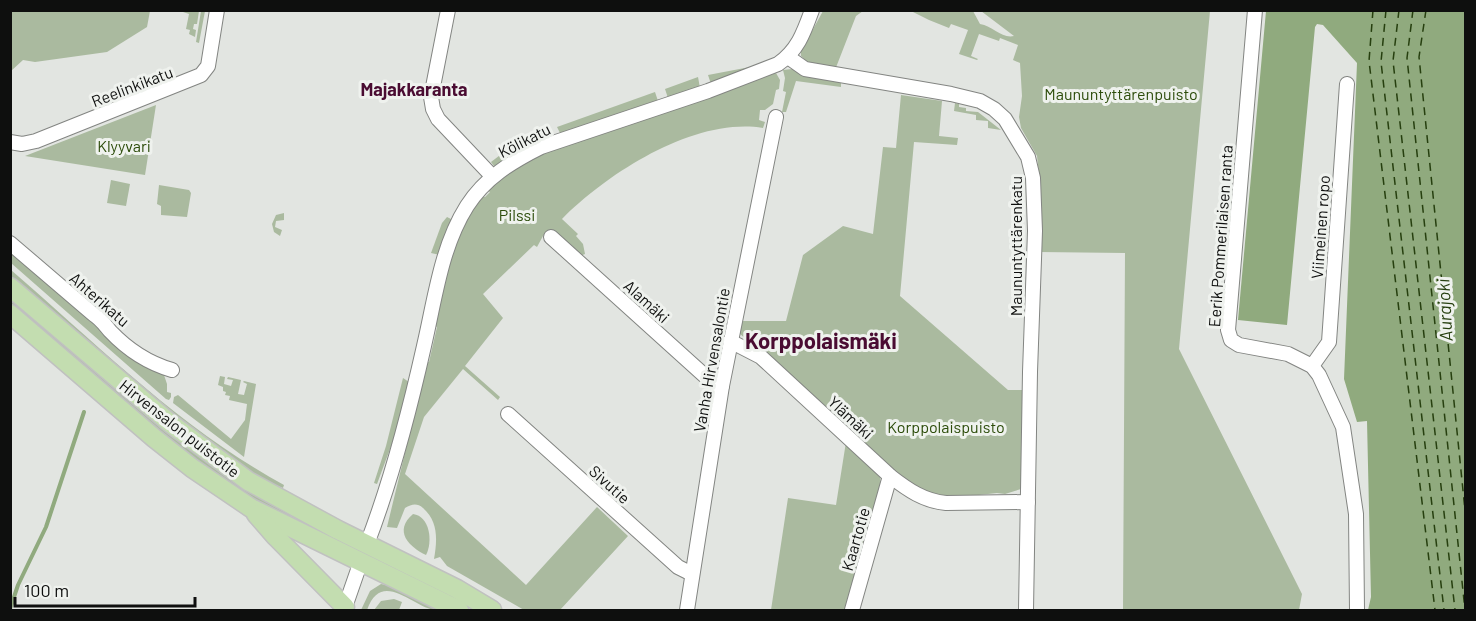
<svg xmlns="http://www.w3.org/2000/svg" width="1476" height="621" viewBox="0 0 1476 621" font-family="Barlow,sans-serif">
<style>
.green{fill:#aaba9f}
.water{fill:#90aa7e}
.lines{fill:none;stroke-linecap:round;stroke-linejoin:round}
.stream{stroke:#90aa7e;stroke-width:4}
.ferry{stroke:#263f0f;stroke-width:1.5;stroke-dasharray:8 6;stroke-linecap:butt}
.minor-casing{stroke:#838582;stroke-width:16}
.major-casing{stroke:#c0c1c0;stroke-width:21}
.minor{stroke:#fff;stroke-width:14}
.major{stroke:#c3ddb0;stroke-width:18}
.labels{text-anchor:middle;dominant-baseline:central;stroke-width:6;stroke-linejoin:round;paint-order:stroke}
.street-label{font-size:16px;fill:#0e0f0e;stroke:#eff2ee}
.park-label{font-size:16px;fill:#2c4c0a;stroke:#eff2ee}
.neighbourhood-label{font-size:18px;font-weight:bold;fill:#4a0c32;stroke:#eff2ee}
.water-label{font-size:18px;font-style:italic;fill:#263f0f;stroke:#eff2ee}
.district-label{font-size:22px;font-weight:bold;fill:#4a0c32;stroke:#eff2ee}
</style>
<rect width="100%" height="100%" fill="#e2e5e1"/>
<!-- green -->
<g class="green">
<path d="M11,10H150V11L147,27L107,52L35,62L23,60L11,71Z"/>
<path d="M183,11H205L199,43L196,42L201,11H199L197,24H194L193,29L196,30L195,37L189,34L190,30L186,29L189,14L183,12Z"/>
<path d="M823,11H863L856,16L835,70L813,67L801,56V51Z"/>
<path d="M911,11H973L980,24C993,26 1002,39 1014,36L981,11H1210L1179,349L1302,594L1299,610H1123L1125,253L1039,252V174L1037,156L1021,128L1019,117L1022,96L1020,63L1013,60L1018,45L1000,38L999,41L979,34L971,56L978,59L977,60L959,54L968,30L951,24L949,28L929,20Z"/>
<path d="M750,67L752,70L711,84L708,75Z"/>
<path d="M792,69L808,75L841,81V87L796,81L786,112H782L786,92L783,91L785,78L783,70Z"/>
<path d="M776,73L780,80L779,89L776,90L773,104L765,110H760L759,120L765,122L763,128C695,117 609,172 562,219L578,234L576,236L583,244L585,254L580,256L550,230L543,236L537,247L534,245L483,294L503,318L465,366L500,397L498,400L463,369L424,417L405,474L526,585L597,507L628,536L560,610H524L447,566L440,557L434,559C437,541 439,522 423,508C417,503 412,504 405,508L397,528L387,527L427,362H429L437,327L435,326C446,280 453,235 482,196L485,197L490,192L488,191L506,174L537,156Z"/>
<path d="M698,77L700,88L668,98L665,89Z"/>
<path d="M655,92L658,101L561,135L557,127Z"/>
<path d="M901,95L942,101L939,136L958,138L957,145L914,142L900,296L1008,390H1022L1025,392L1022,485L1021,489L1005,494L997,493L943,499L904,482L739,333L741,321H786L803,255L843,226L873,234L883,147L896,148Z"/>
<path d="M955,103L959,104V107L966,108V111L978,112L1001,130L988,128V121L976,120V115L954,111Z"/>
<path d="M156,105L145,175L25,156Z"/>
<path d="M547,131L549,137L519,152L516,145Z"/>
<path d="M508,149L512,157L494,166L491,162Z"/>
<path d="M111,180L130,184L126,206L107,203Z"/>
<path d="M159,185L189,190L191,193L187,217L161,215V206L157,204Z"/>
<path d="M284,213V220L276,221L275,227L282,230L280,236L274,232L272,224L276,215Z"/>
<path d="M447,217L453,220L440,255L431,253L442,223Z"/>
<path d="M10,250L146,367L164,375L167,384V392L171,393V397L169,400L166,399L11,263Z"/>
<path d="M11,270C99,346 181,429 284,485L283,488L257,478L140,392L11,278Z"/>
<path d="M10,295L291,513L290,516L252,498L190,458L11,303Z"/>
<path d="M220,376L225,377L224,384L231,386L233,380L227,379L228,377L241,380L238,394L244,395L247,384L243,382L244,381L256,384L244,457L173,403L174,397L178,395L231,439L245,420L247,404L229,400L230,396L225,395L226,392L223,391V387L218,385Z"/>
<path d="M403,378L409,382V384L400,422L377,484L374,483L386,446Z"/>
<path d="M846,442L880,473L881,494L849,610H771L788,498L836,505Z"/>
<path d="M413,514C430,516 433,542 426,555C409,547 393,531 413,514Z"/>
<path d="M381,584L392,586L437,610C415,610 382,567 367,610H361L370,591Z"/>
<path d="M394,599L402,602L399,610H374L381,601Z"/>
</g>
<!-- water -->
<path class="water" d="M1266,11H1465V610H1368L1371,597L1367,421L1357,422L1344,379L1357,63L1323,25L1317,24L1315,27L1287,325L1238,320Z"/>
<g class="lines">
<!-- stream -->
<path class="stream" d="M10,609L18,585L46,527L84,412"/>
<!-- ferry -->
<g class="ferry">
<path d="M1373,10L1369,61L1435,610"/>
<path d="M1386,10L1381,62L1444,610"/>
<path d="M1399,10L1393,61L1455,610"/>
<path d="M1413,10L1407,58L1465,610"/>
<path d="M1426,10L1419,57L1466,520"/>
</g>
<defs>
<g id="minor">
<path d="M448,10L431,97L433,109L438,119L492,176"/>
<path d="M1255,10L1228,330L1231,340L1239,345L1288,354L1312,366L1319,375L1343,427L1356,514L1357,610"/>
<path d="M788,57L805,69L951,94L980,101L994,109L1005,119L1028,157L1033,178L1035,231L1030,372L1026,610"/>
<path d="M10,142L22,144L36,141L201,75L208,66L217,10"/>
<path d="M551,237L705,376L715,384L722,386"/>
<path d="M10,243L93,314C101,319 104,324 110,331C127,349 148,363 172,370"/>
<path d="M730,341L761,357L890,476C908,490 924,501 946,503L1028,502"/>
<path d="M1312,366L1329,342L1347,84"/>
<path d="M508,414L678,567L692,574"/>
<path d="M367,544C392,479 409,413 424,346C435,299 441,247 467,206C485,178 511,162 541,147L708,91L778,64C798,50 804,32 812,10"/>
<path d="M344,610L361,561"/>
<path d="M687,610L722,386L776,117"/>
<path d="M852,610L890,476"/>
</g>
<g id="major">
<path d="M10,287L170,423L248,481L338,530L457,589L492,610"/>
<path d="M10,314L154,438L192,468L251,508L459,610"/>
<path d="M256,514L276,537L345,607"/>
</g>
</defs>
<!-- minor casing -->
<use href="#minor" class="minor-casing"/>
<!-- major casing -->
<use href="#major" class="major-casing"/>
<!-- minor -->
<use href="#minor" class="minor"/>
<!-- major -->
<use href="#major" class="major"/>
</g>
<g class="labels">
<!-- street labels -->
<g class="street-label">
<text transform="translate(132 86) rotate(-21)">Reelinkikatu</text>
<text transform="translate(524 140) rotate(-27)">Kölikatu</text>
<text transform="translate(1320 227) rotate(-86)">Viimeinen ropo</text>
<text transform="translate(1220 236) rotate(-86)">Eerik Pommerilaisen ranta</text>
<text transform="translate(1015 246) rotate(-90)">Maununtyttärenkatu</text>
<text transform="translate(100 299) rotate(41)">Ahterikatu</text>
<text transform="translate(647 301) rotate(42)">Alamäki</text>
<text transform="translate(711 360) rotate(-80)">Vanha Hirvensalontie</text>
<text transform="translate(851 417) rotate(43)">Ylämäki</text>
<text transform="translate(180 428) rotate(38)">Hirvensalon puistotie</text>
<text transform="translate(610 484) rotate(42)">Sivutie</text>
<text transform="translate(855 539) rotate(-74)">Kaartotie</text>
</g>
<!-- park labels -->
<g class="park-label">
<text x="1121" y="93">Maununtyttärenpuisto</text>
<text x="124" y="145">Klyyvari</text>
<text x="517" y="214">Pilssi</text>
<text x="946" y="426">Korppolaispuisto</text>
</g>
<!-- neighbourhood labels -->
<g class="neighbourhood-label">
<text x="414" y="89">Majakkaranta</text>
</g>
<!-- water labels -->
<g class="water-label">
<text transform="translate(1444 310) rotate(-93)">Aurajoki</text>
</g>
<!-- district labels -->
<g class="district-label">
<text x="821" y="340">Korppolaismäki</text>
</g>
</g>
<!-- border -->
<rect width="1476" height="621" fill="none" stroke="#0e0f0e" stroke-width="24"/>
<!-- scale -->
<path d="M15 597v9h180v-9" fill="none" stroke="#0e0f0e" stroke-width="3"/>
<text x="24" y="597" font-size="18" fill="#0e0f0e" stroke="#eff2ee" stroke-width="4.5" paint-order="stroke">100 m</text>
</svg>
